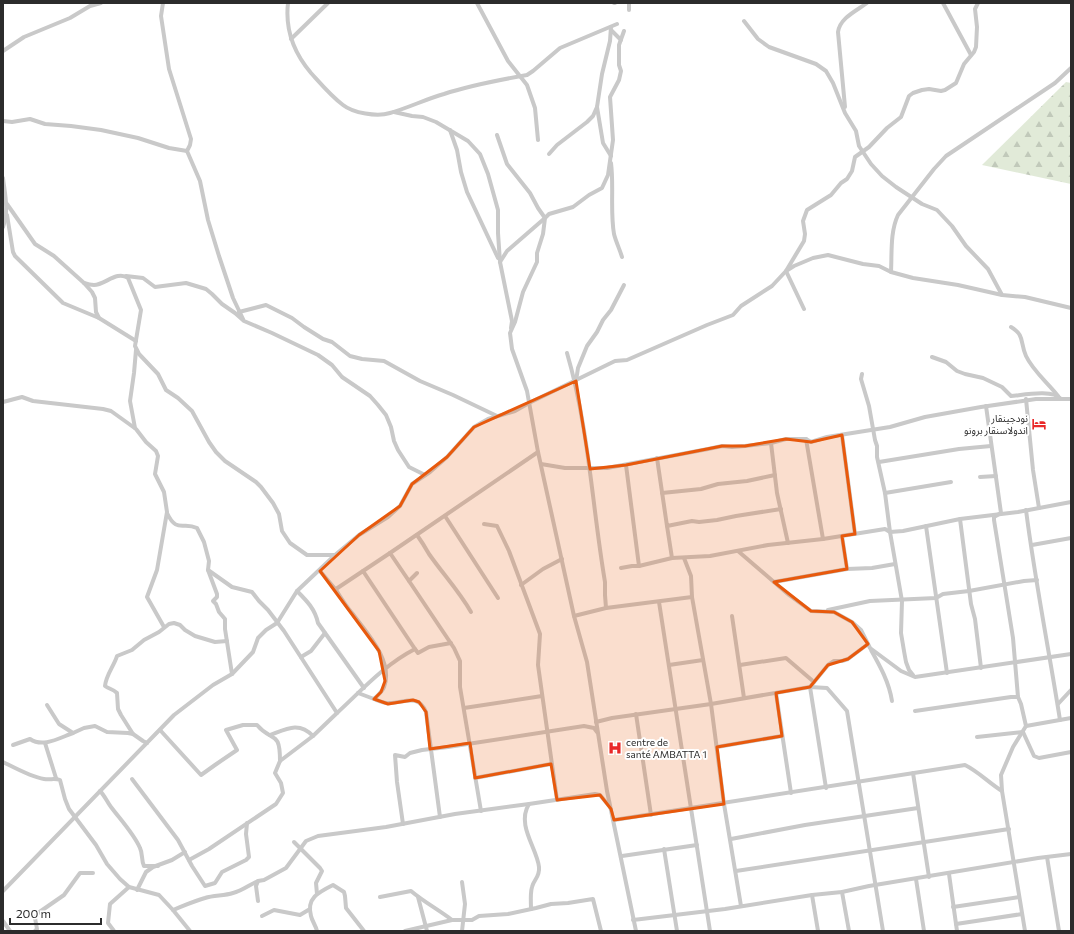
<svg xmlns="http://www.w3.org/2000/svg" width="1074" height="934" viewBox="0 0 1074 934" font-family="Commissioner,'Noto Sans Arabic',sans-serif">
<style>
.forest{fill:url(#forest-firs)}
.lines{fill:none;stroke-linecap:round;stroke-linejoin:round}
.minor{stroke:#c9c9c9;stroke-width:4}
.marked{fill:#e8590c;fill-opacity:0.2;stroke:#e8590c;stroke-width:3;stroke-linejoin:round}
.labels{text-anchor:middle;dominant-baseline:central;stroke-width:4;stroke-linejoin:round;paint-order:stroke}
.poi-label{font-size:10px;fill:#2c2c2c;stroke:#fff;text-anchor:end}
</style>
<defs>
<pattern id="forest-firs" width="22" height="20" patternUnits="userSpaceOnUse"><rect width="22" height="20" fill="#e1ead8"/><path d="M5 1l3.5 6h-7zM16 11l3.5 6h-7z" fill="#c1c9ba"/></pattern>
</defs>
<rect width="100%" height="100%" fill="#fff"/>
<!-- forest -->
<path class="forest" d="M1066,82L1071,83V184L982,165Z"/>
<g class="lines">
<!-- minor -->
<g class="minor">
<path d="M163,3L161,16L169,69L191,139L190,145L187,151L200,181L208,220L219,256L233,298L243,319"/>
<path d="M288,3C285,29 294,53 311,73C321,84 331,96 343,105C353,113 377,117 390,113C408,108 426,99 444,94C471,85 499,80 527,75L533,71L560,48L617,24"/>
<path d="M477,3L508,61L527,85L535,108L538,140"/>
<path d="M614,3H615"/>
<path d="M629,3V10"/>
<path d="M943,3L971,55"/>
<path d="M744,21L758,39L769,47L816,64L826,71L833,83L845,113L856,131L859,146L871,164L882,176L896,187L922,204L937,210L952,226L966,246L988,269L1002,295"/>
<path d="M611,30L621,40"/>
<path d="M624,31L619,45V65L621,71L619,80L610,97L613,140L608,175L602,188L589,195L573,207L549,214L545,218L543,234L537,253V262L523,292L515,322L510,333L512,349L527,391L538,452L574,616L587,662L607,791L636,931"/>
<path d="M291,39L328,3"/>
<path d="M3,51L24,37L70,18L90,6L101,3"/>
<path d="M597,107L603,143L611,156"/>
<path d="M845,107L838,32C840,18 856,11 867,3"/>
<path d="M394,112L412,116L423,117L436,122L468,141L480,154L488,174L498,210V233L500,262L512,321L511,328"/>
<path d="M3,121L12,122L30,119L45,124L71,126L101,130L138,138L169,148L187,151"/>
<path d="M450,130L457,150L461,172L467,192L498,258"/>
<path d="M497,135L507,164L530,193L538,208L545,218L507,251L500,262"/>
<path d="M549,154L557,145L587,122L593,116L597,107L602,74L610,41L611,27"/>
<path d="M611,163C614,186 610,211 614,234C616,242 620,250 622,257"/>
<path d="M3,178C5,195 9,210 3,227"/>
<path d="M7,204L35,244L54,256L84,283L92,292L95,298L96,312L99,318L136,341"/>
<path d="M3,212L7,215L13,252L15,256L63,303L99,318"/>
<path d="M891,272C892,253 890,232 898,215L934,169L946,156L1055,83L1071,68"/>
<path d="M126,276L143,278L155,287L186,283L206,289L212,294L222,304L235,313L244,321L272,333L318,355L332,365L342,377L370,396L378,405L386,415L391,427L394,441L398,450L409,467L425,475"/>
<path d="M84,283C87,284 90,285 94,285C105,285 117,270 128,278L141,310L135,346L139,354L158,374L166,390L178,398L192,411L209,442L216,452L225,461L256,482L261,487L273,503L279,514L282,531L290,543L307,555H335L359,535L388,517L400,506L412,484L430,472L447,457L474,427L488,419L515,411L529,403L615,361L627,360L707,325L733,315L741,306L772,286L786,271L794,266L813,258L828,255L863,264L879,266L891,272L913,278L958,285L1002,295L1025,297L1071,308"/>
<path d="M804,309L786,271L804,241L805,234L803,221L807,210L831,195L841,183L847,179L852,171L855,157L869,147L887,128L901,117L909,96L913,93L922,90L929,89L941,91L945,90L956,83L964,64L974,52L976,47L977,27L975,9L978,3"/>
<path d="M239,312L266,305L292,318L304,327L323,339L332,342L350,356L362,359L384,361L420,381L453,395L497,416"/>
<path d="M1011,327C1025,335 1020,343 1026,356C1033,371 1048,383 1058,396"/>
<path d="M567,353C589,428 592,506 605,582V595L606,608"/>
<path d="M932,357L946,362L957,371L965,374L983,378L1002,387L1011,396C1023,395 1053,389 1061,399"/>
<path d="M862,374L861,379L869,406L875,440L877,446V457L885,493L890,532L902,601L901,633L904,651L906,662L909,670L913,675"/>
<path d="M576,381L578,368L587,346L597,332L603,320L611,310L624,285"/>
<path d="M1026,399L1033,470L1039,508"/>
<path d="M3,402L22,397L33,401L103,409L111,411L136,429L146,442L156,451L158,456L155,474L164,492L167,512L157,570L147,597L164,627"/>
<path d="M986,406L1001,513L994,517V520L1013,638L1018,697L1021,704L1026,726L1013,747L1001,775L1002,791L1025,931"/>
<path d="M135,428L130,401L134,373L136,350"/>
<path d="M842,435L855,534"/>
<path d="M806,439L823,539"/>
<path d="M771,443L777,493L788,543"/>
<path d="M657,458L667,526L692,521L699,522L717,520L736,516L781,509"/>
<path d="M879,462L959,449L991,446"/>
<path d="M541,464L565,468H607L708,449L722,446L732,447L745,446L771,443L786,439H806L811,442L827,437L890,427L925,417L981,407L1036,399H1071"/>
<path d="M626,465L639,566"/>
<path d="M980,477L996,476"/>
<path d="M662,493L701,489L718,484L747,481L775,475"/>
<path d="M885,493L951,482"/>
<path d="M1026,510C1035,581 1049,650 1060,720"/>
<path d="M167,513C177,534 183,521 197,528L204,542L209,561L208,570L217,594V597L213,601L216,604L219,612L225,619V629L232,674"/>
<path d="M445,516L498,598"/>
<path d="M960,519L971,604L975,619L981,668"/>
<path d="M484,524L497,526L509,551L540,634L538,665L557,800"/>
<path d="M667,526L672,558"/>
<path d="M926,526L947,673"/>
<path d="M417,535C422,542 425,547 429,554C443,574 459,591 471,612"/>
<path d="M842,536L847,569"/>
<path d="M1032,545L1071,538"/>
<path d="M738,551L789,595L811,611L834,612L852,622L861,630L870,648L901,671L915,677L1071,654"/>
<path d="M390,553L538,452"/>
<path d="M684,558L691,576L692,597L711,704L724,804L741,906"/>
<path d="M621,568L632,566H639L672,558L710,556L768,545L823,539L885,529L890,532L903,531L960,519L1018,512L1071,502"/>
<path d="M208,570L232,587L252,592L259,601L268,610L284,631L337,713C362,690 384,665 415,649L363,571L336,589V590C341,598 346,606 352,613C366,632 394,661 384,687C382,692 378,695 374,699C379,701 384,704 390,703C404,703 418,693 426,712L440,817"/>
<path d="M320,571L336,590"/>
<path d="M363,571L390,553L409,581"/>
<path d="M417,573L409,581L454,648L460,661V687L481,811"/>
<path d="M774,582L847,569L872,568L895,564"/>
<path d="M521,585L543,569L562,559"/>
<path d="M297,591C307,601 315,609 318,623L364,688"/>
<path d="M659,602L710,931"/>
<path d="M828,610L870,601L936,598L943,594L969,591L1024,581L1037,580"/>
<path d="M574,616L606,608L692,597"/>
<path d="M732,616L744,698"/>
<path d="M415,649L418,653L429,647L451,643"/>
<path d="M871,650C880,666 889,682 892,701"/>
<path d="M301,657L311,651L325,633"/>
<path d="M669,665L703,660"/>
<path d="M740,665L786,658L814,682"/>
<path d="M358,693L374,699"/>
<path d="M776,693L791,793"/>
<path d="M1058,704L1071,690"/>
<path d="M47,705L59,724L73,733L84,728L95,726L107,732L128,733L133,734L143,741L147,743"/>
<path d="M464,708L542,696"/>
<path d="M915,711L1011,697H1018"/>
<path d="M636,714L651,815"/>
<path d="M596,722L612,718L711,704L810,687L827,688L847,711L883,931"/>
<path d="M1026,726L1071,718"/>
<path d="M160,730L201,775L215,765L237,750L226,730L243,725H257C272,743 280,729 280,761"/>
<path d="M1023,732L1034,756L1039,758L1071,752"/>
<path d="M133,734L121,715L118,709L117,693C113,689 109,689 105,686C106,675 114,666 117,656L132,650L144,640L159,632L169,624L174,623L180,625L185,630L195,636L215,642L227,641"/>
<path d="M270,735C286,729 299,721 313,736L337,713"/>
<path d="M977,737L1023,732"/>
<path d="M45,743L56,778"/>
<path d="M13,745L30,739C43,748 59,738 73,733"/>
<path d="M717,747L782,736"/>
<path d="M3,762C15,768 31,777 44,779C50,780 55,778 60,780L65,799L69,809L96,845L107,864L120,879L129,887L159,895L173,910L190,931"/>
<path d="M913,773L929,877"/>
<path d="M475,778L551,764"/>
<path d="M132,779L178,840L192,866L205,886L215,883L222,872L246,860L249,857L246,834L247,823"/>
<path d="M826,788L810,687L828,665L834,661H842L848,659L868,644"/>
<path d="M100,791C105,796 107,802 111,807C120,819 134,834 140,848C143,854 141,860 144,866H158"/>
<path d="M614,820L965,765C979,772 989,783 1002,791"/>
<path d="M403,824L397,782L395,755L405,757L410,753L422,750L448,747L584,726L594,728L597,732"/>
<path d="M731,839L805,825L918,808"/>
<path d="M294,842L320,868L322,871L316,883L317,894"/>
<path d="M664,849L677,931"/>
<path d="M622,856L697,845"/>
<path d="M1047,857L1059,931"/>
<path d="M189,860L209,849L276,804L283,793L281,783L275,773L280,761L313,736"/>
<path d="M736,871L1009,829"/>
<path d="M949,874L957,931"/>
<path d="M916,879L924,931"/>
<path d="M462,882L465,904L462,931"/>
<path d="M137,890L146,872L153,867L172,860L185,852"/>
<path d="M3,891L174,715L213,685L232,674L253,652L258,638L266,630L277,623L297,591L335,555"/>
<path d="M842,892L849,931"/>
<path d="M812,895L818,931"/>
<path d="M380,897L411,891C424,902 439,910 452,920H472L479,916L508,914L536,908L551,904L568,903L593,899L601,931"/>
<path d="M418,897L427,931"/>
<path d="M258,901L256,886L258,881L264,880L286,868L306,841L318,836L386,827L455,814L529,804"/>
<path d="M953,907L1019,897"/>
<path d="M531,909C531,902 530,894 532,887C534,879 540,877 539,867C537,848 516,825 529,804L595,794L600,795L610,807"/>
<path d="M173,910C183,906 194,901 205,898C214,895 224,896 233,893C242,891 249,885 258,881"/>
<path d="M262,916L274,910L300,915L310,909"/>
<path d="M633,920L725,909L812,895L842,892L869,886L1038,858L1071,854"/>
<path d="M3,921L10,931"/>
<path d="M956,924L1022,914"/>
<path d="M35,931L37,929L35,918L38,913L64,895L80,873H93"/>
<path d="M114,931L108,923L110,904L129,887"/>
<path d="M317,931C316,926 312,921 311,916C306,898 319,892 333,885L344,892L345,896L346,908L364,931"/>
<path d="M405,931L452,920"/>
</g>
</g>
<!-- marked area -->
<path class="marked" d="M576,381L590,469L626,465L722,446H745L786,439L811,442L842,435L855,534L842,536L847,569L774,582L811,611L834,612L852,622L868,644L848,659L828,665L810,687L776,693L782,736L717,747L724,804L614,820L611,809L600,795L557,800L551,764L475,778L470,743L430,749L426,712L419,702L413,700L388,704L374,699L381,692L385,681L379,651L320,571L359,535L400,506L412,484L447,457L474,427Z"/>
<!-- icons -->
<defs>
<symbol id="hotel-bare" viewBox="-9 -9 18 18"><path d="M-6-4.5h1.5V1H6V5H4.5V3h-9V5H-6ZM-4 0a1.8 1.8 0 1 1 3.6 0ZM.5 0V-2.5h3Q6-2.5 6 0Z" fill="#e92828" stroke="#fff" stroke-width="2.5" paint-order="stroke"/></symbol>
<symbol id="hospital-bare" viewBox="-9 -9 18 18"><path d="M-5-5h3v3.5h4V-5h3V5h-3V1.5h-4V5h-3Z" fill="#e92828" stroke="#fff" stroke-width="2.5" paint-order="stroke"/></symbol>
</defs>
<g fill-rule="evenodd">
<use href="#hotel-bare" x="1029" y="414" width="20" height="20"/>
<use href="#hospital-bare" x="605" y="738" width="20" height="20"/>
</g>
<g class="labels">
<!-- poi labels -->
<g class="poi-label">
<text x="1028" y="418">نودجينقار<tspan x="1028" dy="12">اندولاسنقار برونو</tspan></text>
<text x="626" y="742" text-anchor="start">centre de<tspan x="626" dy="12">santé AMBATTA 1</tspan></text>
</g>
</g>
<!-- border -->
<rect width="1074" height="934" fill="none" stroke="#2c2c2c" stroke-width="8"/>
<!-- scale -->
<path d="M10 918v6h91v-6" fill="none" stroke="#2c2c2c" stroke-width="2"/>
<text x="16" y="918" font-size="12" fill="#2c2c2c" stroke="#ffffff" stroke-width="3" paint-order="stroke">200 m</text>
</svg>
